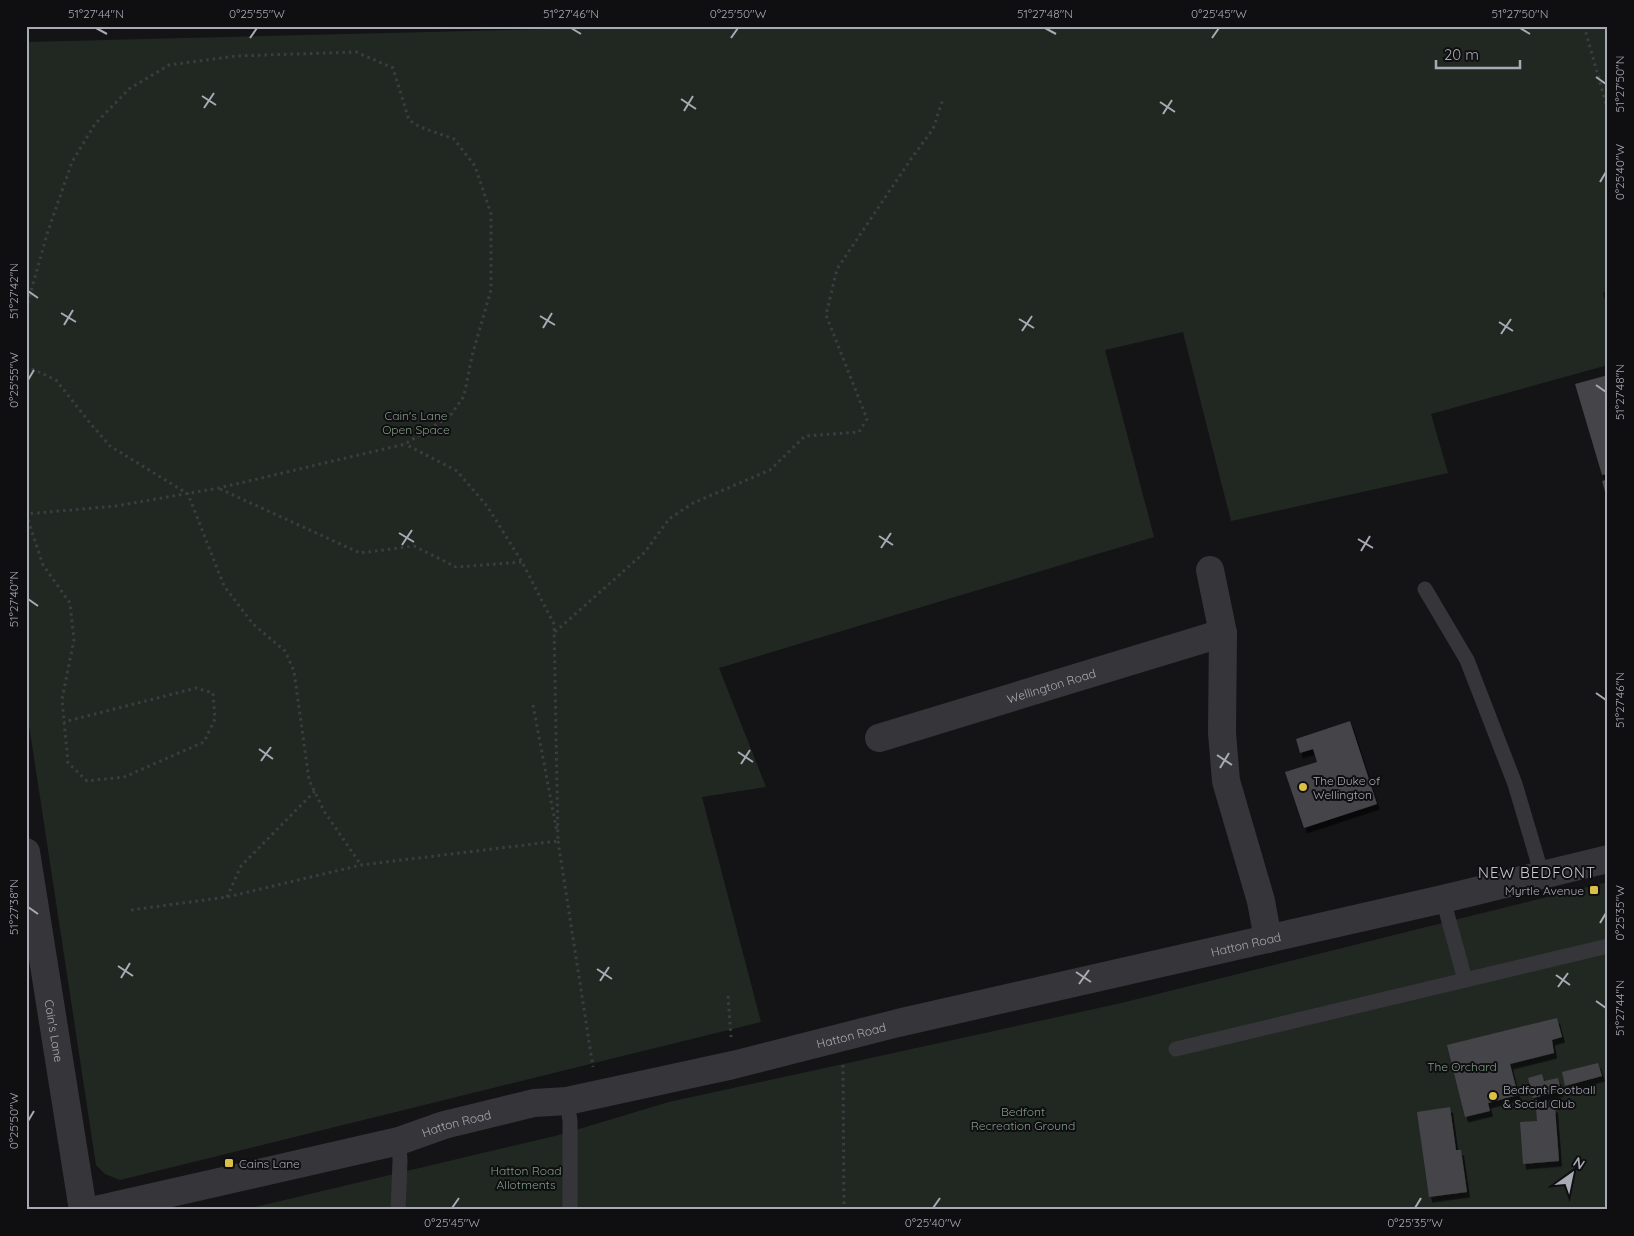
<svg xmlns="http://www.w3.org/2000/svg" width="1634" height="1236" viewBox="0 0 1634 1236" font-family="Quicksand,sans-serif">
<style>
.green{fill:#212822}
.building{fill:#444448;filter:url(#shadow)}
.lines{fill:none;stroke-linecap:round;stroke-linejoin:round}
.path{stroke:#3c3d41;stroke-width:3;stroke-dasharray:2.5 4;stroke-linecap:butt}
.service{stroke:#36363a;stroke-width:15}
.minor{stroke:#36363a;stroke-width:28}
.tertiary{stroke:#36363a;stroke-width:28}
.ticks{fill:none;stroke:#a8aab4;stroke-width:2}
.poi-dot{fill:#dcc046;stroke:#0f0f11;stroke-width:2}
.labels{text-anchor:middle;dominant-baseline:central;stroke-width:4;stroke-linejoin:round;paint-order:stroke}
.park-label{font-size:12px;fill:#819d87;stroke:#0f0f11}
.street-label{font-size:12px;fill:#a8aab4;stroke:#0f0f11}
.poi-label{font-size:12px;fill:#a8aab4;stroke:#0f0f11;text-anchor:start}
.quarter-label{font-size:15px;letter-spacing:1px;fill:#c8c9d1;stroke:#0f0f11}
.neatline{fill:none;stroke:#a8aab4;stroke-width:2}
.ticks-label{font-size:12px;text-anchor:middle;fill:#a8aab4}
</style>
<defs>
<filter id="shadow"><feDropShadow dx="3" dy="5.5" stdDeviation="0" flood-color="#0009"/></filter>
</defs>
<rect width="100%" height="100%" fill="#141416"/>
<!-- green -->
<g class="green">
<path d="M672,26H1608V290L1603,293L1608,311V365L1431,414L1448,473L1231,521L1183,332L1105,350L1154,537L719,668L766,787L702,797L761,1022L120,1180L105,1174L96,1165L26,705V42Z"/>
<path d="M1608,882V1210H242L559,1135L669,1102L1117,1004Z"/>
</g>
<!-- building -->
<g class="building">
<path d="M1608,375V474L1602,475L1575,384Z"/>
<path d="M1608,479V499H1607L1602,481Z"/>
<path d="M1350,721L1377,804L1304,828L1285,772L1317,762L1313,749L1300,753L1296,739Z"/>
<path d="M1557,1018L1562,1037L1552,1040L1554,1053L1510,1064L1518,1095L1488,1103L1490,1111L1465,1117L1447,1045Z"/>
<path d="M1598,1063L1602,1076L1565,1086L1562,1072Z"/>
<path d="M1542,1074L1544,1081L1558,1078L1561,1091L1533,1098L1528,1078Z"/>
<path d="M1450,1107L1456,1150H1461L1467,1192L1429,1197L1417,1112Z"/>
<path d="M1555,1107L1559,1161L1523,1164L1520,1122L1537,1121L1536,1108Z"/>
</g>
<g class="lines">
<!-- path -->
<g class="path">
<path d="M1584,26L1608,111"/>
<path d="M26,309L48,231L72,162L95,124L129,89L169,65L236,56L356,52L393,68L409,120L420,127L454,139L475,166L491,214V290L472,356L464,396L450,416L405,444L219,488L116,506L26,514"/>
<path d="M26,366L56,380L90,423L110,446L188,494L224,586L253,624L285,651L294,671L309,780L324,811L361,865"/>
<path d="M220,489L360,553L414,546L456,567L522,562"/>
<path d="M26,514L43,565L70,603L74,640L62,699L68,763L87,781L124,777L204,742L215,719L213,693L196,688L64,722"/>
<path d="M555,632L645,552L669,519L693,503L770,470L805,436L859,432L867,419L826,315L837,269L911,159L933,129L943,99"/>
<path d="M533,705L557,832"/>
<path d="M558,841L593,1067"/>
<path d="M227,897L241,866L315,791"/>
<path d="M131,910L227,897L361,865L558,841L554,624L522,562L487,506L457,471L405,444"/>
<path d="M728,996L731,1037"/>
<path d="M843,1065L844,1210"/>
</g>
<!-- service -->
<g class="service">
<path d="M1425,589L1467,660L1515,784L1542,875"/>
<path d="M1443,899L1465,980"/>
<path d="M1176,1049L1608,946"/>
<path d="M567,1101L570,1121V1210"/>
<path d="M398,1210L400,1161L399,1141"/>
</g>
<!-- minor -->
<g class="minor">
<path d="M1210,570L1223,633L1222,733L1226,781L1261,901L1268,939"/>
<path id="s1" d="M879,738L1223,633"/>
<path id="s2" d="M26,852L83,1210"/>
</g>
<!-- tertiary -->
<path class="tertiary" id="s3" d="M96,1210L399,1141L444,1125L534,1103L567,1101L733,1065L898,1023L1443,899L1608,859"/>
</g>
<!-- ticks -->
<path class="ticks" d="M96,28L107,34M571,28L581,34M1045,28L1056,34M1520,28L1530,34M250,38L257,28M731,38L738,28M1212,38L1219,28M1596,77L1606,84M202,96L216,105M681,99L696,109M1160,102L1175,112M204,108L214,93M684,111L693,96M1163,114L1172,100M1600,182L1606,172M28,291L38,298M61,313L76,322M540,316L555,325M1019,319L1034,328M1499,322L1513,331M64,325L73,310M543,328L552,313M1022,331L1032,316M1501,334L1511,319M28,380L34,370M1596,385L1606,392M399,533L414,542M879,536L893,545M1358,539L1373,548M402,545L412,530M881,548L891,533M1361,551L1370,536M28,599L38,606M1596,693L1606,700M259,749L273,759M738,752L753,762M1217,755L1232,765M261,761L271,747M741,764L750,750M1220,768L1229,753M28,907L38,914M1600,923L1606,913M118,966L133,976M597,969L612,979M1076,972L1091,982M1556,975L1570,985M121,978L130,963M600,981L609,967M1079,984L1089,970M1558,987L1568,973M1596,1001L1606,1008M28,1121L34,1111M452,1208L459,1198M933,1208L940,1198M1415,1208L1421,1198"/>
<!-- markers -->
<g class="poi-dot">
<circle cx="1303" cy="787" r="5"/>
<rect x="1589" y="885" width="10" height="10" rx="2.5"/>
<circle cx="1493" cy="1096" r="5"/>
<rect x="224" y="1158" width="10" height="10" rx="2.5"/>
</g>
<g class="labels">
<!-- park labels -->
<g class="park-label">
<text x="416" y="415">Cain's Lane<tspan x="416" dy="14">Open Space</tspan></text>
<text x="1462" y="1066">The Orchard</text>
<text x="1023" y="1111">Bedfont<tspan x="1023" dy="14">Recreation Ground</tspan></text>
<text x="526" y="1170">Hatton Road<tspan x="526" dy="14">Allotments</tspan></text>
</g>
<!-- street labels -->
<g class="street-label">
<text stroke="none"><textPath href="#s1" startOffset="180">Wellington Road</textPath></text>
<text stroke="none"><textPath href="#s3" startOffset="1181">Hatton Road</textPath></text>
<text stroke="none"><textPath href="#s2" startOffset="181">Cain's Lane</textPath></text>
<text stroke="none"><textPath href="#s3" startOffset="776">Hatton Road</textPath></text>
<text stroke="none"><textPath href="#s3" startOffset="371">Hatton Road</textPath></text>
</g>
<!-- poi labels -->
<g class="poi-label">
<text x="1313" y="780">The Duke of<tspan x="1313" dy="14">Wellington</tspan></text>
<text x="1584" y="890" text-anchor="end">Myrtle Avenue</text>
<text x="1503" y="1089">Bedfont Football<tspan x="1503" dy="14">&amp; Social Club</tspan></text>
<text x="239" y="1163">Cains Lane</text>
</g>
<!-- quarter labels -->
<g class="quarter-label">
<text x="1537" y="872">NEW BEDFONT</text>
</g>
</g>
<!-- border -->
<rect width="1634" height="1236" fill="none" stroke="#0f0f11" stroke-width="55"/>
<!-- north arrow -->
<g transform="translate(1572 1174) rotate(33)" stroke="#0f0f11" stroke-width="4" paint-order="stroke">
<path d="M0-4L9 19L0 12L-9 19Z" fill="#a8aab4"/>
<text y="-8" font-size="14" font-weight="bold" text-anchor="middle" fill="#a8aab4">N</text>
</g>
<!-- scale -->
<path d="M1436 60v8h84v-8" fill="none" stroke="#a8aab4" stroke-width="2.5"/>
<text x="1444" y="60" font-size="15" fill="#a8aab4" stroke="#0f0f11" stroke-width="4" paint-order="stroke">20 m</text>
<rect x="28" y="28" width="1578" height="1180" class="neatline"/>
<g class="ticks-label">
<text x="96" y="18">51°27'44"N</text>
<text x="257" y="18">0°25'55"W</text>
<text x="571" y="18">51°27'46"N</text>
<text x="738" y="18">0°25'50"W</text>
<text x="1045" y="18">51°27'48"N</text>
<text x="1219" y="18">0°25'45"W</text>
<text x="1520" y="18">51°27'50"N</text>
<text transform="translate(1620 84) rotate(-90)" y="4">51°27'50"N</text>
<text transform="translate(1620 172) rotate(-90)" y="4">0°25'40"W</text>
<text transform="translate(14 291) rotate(-90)" y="4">51°27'42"N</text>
<text transform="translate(14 380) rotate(-90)" y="4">0°25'55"W</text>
<text transform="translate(1620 392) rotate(-90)" y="4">51°27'48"N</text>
<text transform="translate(14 599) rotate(-90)" y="4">51°27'40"N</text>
<text transform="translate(1620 700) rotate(-90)" y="4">51°27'46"N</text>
<text transform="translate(14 907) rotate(-90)" y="4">51°27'38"N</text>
<text transform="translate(1620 913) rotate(-90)" y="4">0°25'35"W</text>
<text transform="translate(1620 1008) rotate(-90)" y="4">51°27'44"N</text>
<text transform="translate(14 1121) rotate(-90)" y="4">0°25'50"W</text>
<text x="452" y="1227">0°25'45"W</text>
<text x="933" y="1227">0°25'40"W</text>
<text x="1415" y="1227">0°25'35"W</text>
</g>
</svg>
